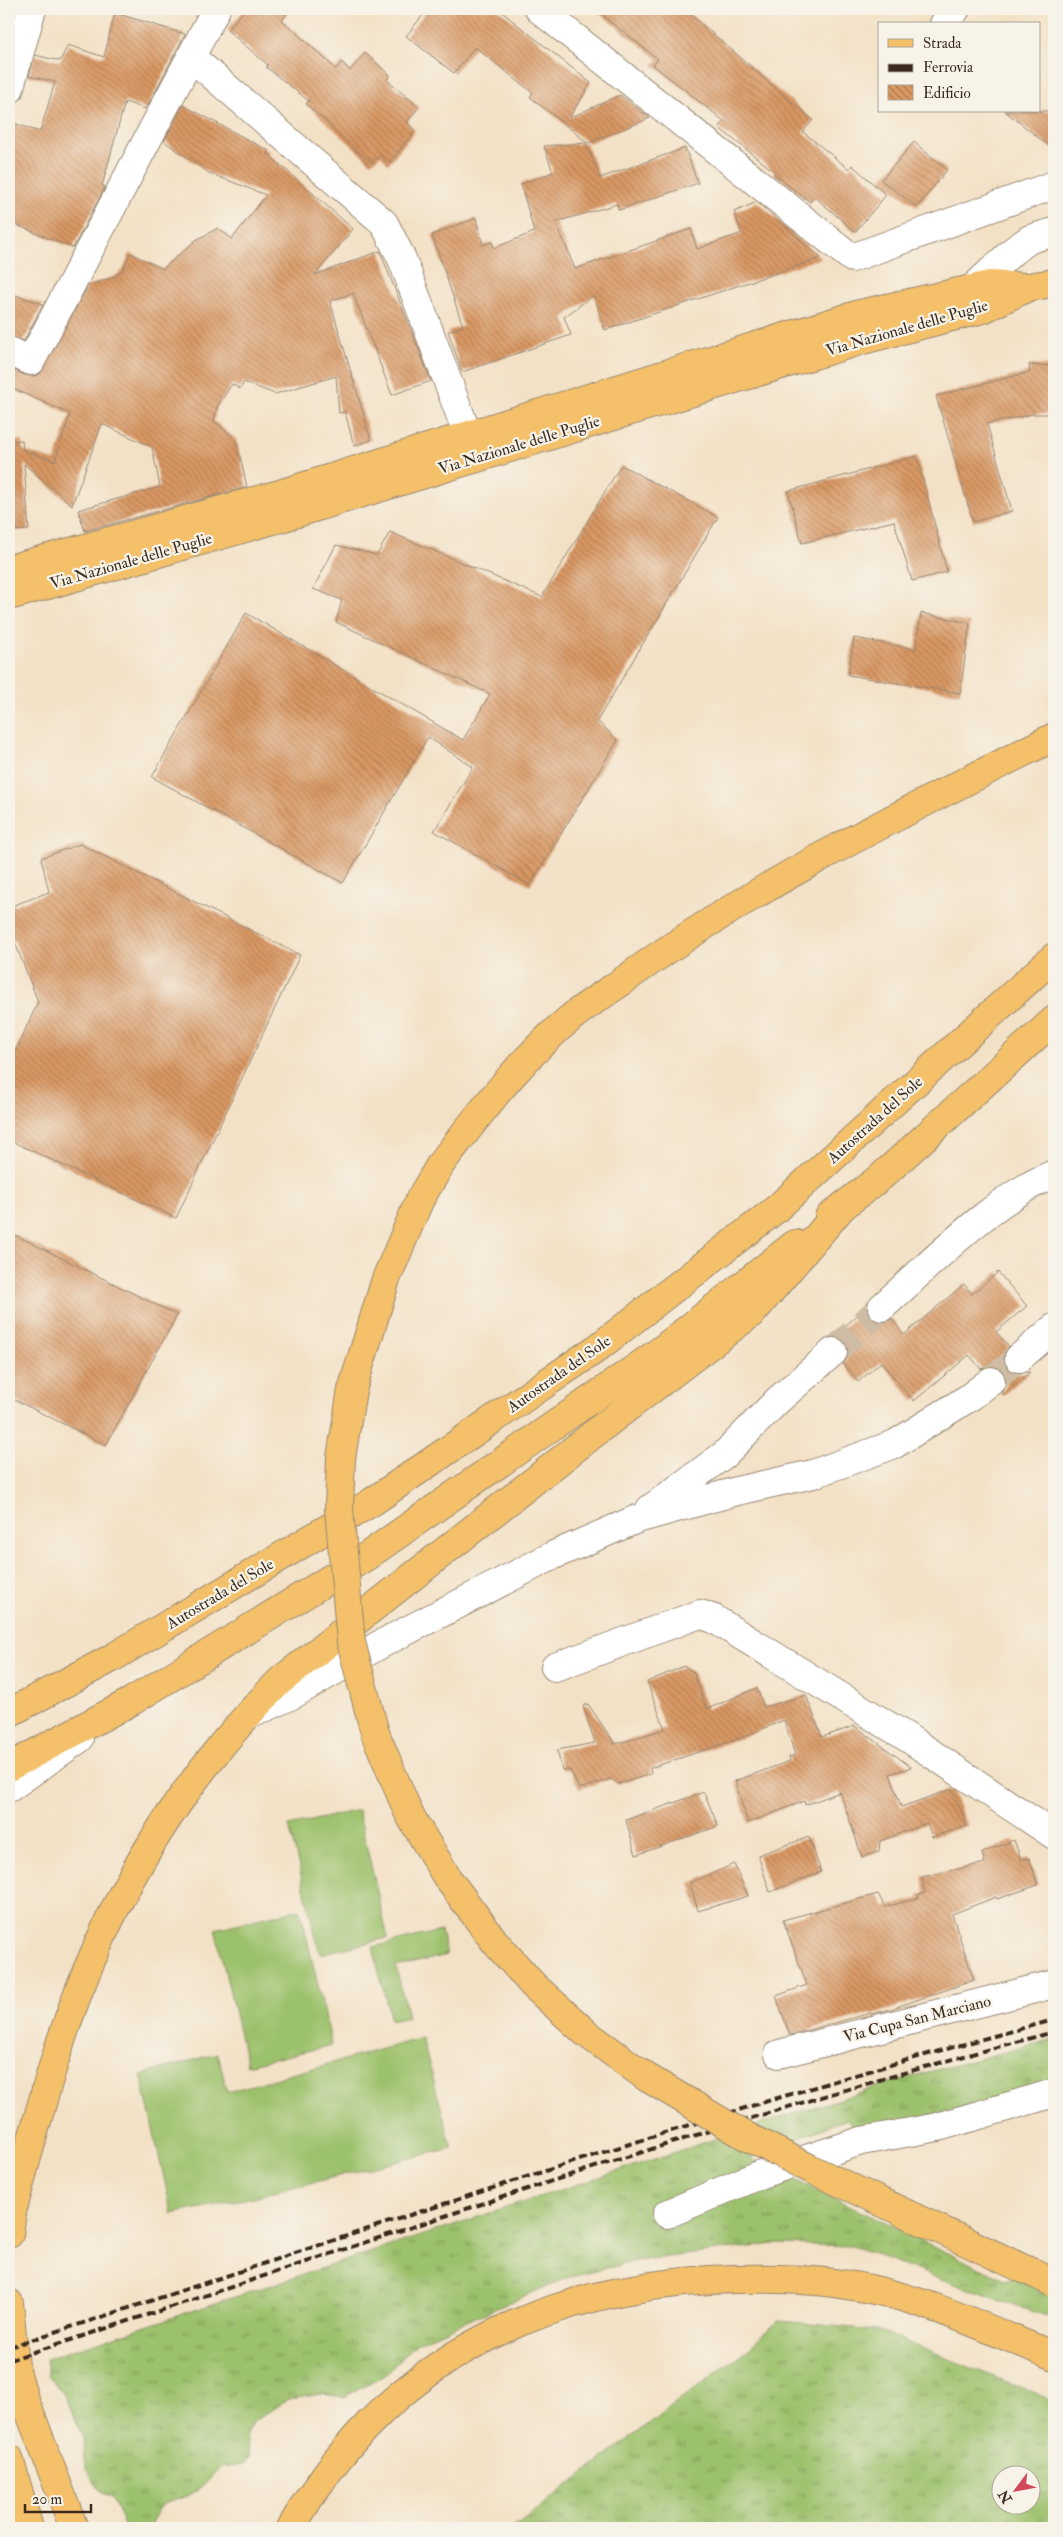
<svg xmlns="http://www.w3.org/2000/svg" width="1063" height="2537" viewBox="0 0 1063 2537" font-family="'IM FELL Double Pica',serif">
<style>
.grass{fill:url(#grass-tufts);stroke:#6c7645;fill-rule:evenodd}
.pitch{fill:#9cc16c;stroke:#6c7645}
.building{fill:url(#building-back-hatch)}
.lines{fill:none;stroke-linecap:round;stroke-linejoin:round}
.minor-tunnel{stroke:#cebca4;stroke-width:28;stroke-dasharray:28 14;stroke-linecap:butt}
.minor-casing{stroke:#978672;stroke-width:30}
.major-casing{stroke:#978672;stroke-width:30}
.highway-casing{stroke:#978672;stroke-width:30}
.minor{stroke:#fff;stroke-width:28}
.major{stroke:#f4c16a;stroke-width:28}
.highway{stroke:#f4c16a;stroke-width:28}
.rail{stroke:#3b2a1e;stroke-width:4;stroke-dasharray:8 4;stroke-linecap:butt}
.highway-bridge-casing{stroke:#978672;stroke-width:30;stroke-linecap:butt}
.highway-bridge{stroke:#f4c16a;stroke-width:28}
.labels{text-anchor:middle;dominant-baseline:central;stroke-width:4.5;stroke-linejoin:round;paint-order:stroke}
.street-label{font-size:16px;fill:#3b2a1e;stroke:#f7f3e8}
</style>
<defs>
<pattern id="grass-tufts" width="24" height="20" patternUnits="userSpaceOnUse" patternTransform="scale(1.25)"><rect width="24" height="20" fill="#9cc16c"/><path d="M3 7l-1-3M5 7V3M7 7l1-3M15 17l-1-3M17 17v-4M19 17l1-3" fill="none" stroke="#809d58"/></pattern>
<pattern id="building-back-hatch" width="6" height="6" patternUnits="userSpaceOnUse" patternTransform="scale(1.25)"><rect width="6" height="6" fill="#d99863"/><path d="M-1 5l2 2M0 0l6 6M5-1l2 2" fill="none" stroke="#b17c51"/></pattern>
</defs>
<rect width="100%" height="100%" fill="#f7f3e8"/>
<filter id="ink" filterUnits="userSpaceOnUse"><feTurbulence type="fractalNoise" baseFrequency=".02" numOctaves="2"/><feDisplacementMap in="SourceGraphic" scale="10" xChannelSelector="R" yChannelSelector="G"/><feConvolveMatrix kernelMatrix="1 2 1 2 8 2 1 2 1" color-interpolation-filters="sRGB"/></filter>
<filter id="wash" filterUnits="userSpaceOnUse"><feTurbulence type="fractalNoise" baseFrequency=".0096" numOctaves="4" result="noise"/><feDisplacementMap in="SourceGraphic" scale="20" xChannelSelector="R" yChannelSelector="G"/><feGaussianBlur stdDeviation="1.12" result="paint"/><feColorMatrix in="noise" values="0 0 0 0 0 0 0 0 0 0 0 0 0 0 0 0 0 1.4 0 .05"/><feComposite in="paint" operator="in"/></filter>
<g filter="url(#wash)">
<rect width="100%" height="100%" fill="#f3e1c6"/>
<!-- grass -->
<g class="grass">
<path d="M1054,2039V2083L860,2134L847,2119L749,2158L1005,2280L1054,2261V2318L1017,2307L852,2246L774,2244L636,2261L566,2278L416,2343L384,2376L344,2397L321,2394L290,2399L252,2422L246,2435L249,2458L244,2464L221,2467L201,2488L188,2496L166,2503L160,2507L148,2528H125L112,2498L99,2489L86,2469L83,2437L63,2393L48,2375L46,2359L764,2123L909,2077Z"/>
<path d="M778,2321L877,2330L1054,2401V2528H512L750,2347ZM1000,2474H1030V2504H1000Z"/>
</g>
<!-- pitch -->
<g class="pitch">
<path d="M358,1810L388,1938L320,1954L289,1826Z"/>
<path d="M300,1909L332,2045L247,2065L215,1929Z"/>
<path d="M441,1931L447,1955L396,1967L408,2017L391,2021L373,1947Z"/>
<path d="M422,2038L452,2148L249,2198L172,2214L141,2075L218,2053L227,2092Z"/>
</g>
<g id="blocks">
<!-- building -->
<g class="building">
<path d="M245,9H291L282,20L336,69L342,62L350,71L365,53L390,75L387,80L419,107L407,122L415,131L388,164L381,155L371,163L306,104L309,101L266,67L268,65L227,30Z"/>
<path d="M428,9H498L591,83L569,118L620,95L650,118L588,143L530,97L533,93L475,47L454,73L406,36Z"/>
<path d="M594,9H684L813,120L803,132L849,169L852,165L886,195L855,232L815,197L810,202L774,174L775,172L719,128L724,121L653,65L658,59Z"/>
<path d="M115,13L185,34L146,109L125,102L102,186L105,187L73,248L9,222V138L13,123L40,132L55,82L29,76L35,55L60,61L68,45L104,57Z"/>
<path d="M183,105L269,151L268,154L353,229L315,275L380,251L431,381L392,395L353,293L330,301L371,440L354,446L345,412L339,413L336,376L275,394L244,382L240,389L232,384L217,407L214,421L236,439L247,487L85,531L78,510L160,487L152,447L102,424L72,505L24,464L29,530L9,531V441L22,440L23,450L55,461L70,414L9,387V368L25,375L33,376L40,374L88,286L115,276L123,270L130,253L163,269L196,240L218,228L232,239L266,195L209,173L164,141Z"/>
<path d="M1005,111H1054V150Z"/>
<path d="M914,142L947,170L917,207L881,180Z"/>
<path d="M586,143L600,178L685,148L698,183L619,210L617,204L556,222L575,269L691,229L697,249L742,233L734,212L757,202L821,258L605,330L594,295L564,317L571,335L462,372L448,331L463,326L432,235L476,218L483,245L492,242L494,248L534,232L521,184L553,172L544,146Z"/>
<path d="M9,293L43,304L24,341L9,336Z"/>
<path d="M1029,365L1054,366V414H1033L987,424L1012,511L973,522L936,396L1030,372Z"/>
<path d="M917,456L947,572L912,581L894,521L802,543L788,491Z"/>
<path d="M621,465L718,517L597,721L618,740L530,885L434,831L473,767L428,737L343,883L152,777L246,613L463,740L490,694L336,622L342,600L313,589L336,545L377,555L390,532L542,597Z"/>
<path d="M921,613L970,623L960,693L848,675L854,638L916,649Z"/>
<path d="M80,844L300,955L176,1218L9,1140V1065L38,1002L14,940L9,941V907L49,892L41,858Z"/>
<path d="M9,1232L177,1315L106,1445L9,1397Z"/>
<path d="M998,1272L1027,1306L996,1332L1009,1346L1004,1353V1361L1008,1368L1013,1373L1030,1372L1003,1395L1001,1393L1005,1387L1006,1380L1003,1371L997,1367L990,1366L981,1369L969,1355L914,1401L881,1362L858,1382L843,1364L848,1357V1348L844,1341L832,1337L867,1307L871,1318L878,1322H885L892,1319L904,1335L964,1284L972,1294Z"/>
<path d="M684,1666L693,1672L707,1709L757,1688L764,1707L806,1695L822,1737L855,1726L911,1767L890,1774L901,1807L952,1789L967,1826L932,1837L927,1823L880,1841L879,1852L862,1857L840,1792L805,1805L804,1801L748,1823L735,1781L790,1761L789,1757L795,1755L784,1720L738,1739L650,1768L651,1774L618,1784L611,1779L579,1789L570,1770H562L557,1750L595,1743L583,1706L588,1704L615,1744L665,1729L647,1682Z"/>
<path d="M704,1792L718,1826L636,1855L626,1820Z"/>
<path d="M809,1837L821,1872L770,1892L758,1855Z"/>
<path d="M1014,1840L1021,1860L1029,1858L1038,1885L997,1899L996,1897L952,1914L974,1980L891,2009L872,2014L871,2013L790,2035L776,1996L807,1985L783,1920L878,1894L885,1907L919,1898L918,1895L925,1893L922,1877L985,1863L982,1853Z"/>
<path d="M734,1864L748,1896L698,1911L690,1883Z"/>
</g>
</g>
</g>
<g filter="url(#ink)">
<use href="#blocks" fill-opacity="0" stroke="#978672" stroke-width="1"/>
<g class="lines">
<!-- minor-tunnel -->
<g class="minor-tunnel">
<path d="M833,1352L882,1307"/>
<path d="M991,1381L1019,1358"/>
</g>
<defs>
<g id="minor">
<path d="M539,9L852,258L1054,185"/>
<path d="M944,24L956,9"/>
<path d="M191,57L384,223L402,259L476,457"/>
<path d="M9,90L32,9"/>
<path d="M973,288L1013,251L1030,239L1054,232"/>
<path d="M9,351L31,361L216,9"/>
<path d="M882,1307C932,1263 993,1198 1054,1174"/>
<path d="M1019,1358L1054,1328"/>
<path d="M650,1509L725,1454L777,1401L833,1352"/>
<path d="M555,1667L700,1614L714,1619L905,1736L1054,1835"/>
<path d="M247,1716L292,1695L381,1644L554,1555L637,1519L737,1491L813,1474L895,1444L970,1397L991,1381"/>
<path d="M9,1788L79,1739"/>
<path d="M779,2054L1054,1984"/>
<path d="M667,2214L761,2174L861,2141L938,2127L1054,2093"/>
</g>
<g id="major">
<path d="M9,569L276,495L856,315L990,285L1027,287L1054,283"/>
<path d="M9,596L287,516L863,340L983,309L1026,288"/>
</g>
<g id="highway">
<path d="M442,1162C482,1111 522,1057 573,1016C588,1004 604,994 620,983C755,884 905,812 1054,737"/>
<path d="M829,1217L882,1176L1054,1020"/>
<path d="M9,1713L112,1658L372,1502L596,1349L775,1210L1054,957"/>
<path d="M9,1767L132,1701L367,1556L660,1351L795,1244"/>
<path d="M9,2234L12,2212C37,2122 59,2030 98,1945C141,1847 205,1756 280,1681L610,1421L753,1312L843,1206"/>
<path d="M9,2303L15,2367L23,2395L74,2528"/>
<path d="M9,2458L29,2528"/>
<path d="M291,2528C382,2368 529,2291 710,2280C769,2277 829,2278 887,2293C945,2308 999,2334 1054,2356"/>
</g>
</defs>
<!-- minor casing -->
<use href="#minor" class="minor-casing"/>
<!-- major casing -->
<use href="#major" class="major-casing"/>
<!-- highway casing -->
<use href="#highway" class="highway-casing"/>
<!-- minor -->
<use href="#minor" class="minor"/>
<!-- major -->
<use href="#major" class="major"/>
<!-- highway -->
<use href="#highway" class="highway"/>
<!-- rail -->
<g class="rail">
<path d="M9,2347C357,2235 701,2112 1054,2020"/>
<path d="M9,2360C356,2248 700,2124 1054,2032"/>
</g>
<defs>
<path id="highway-bridge" d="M442,1162L420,1199L386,1279L352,1390L341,1458L339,1509L351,1642L375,1733L409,1814L448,1879L495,1942L534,1986L586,2033L646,2077L744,2135L811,2169L1054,2283"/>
</defs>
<!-- highway-bridge casing -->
<use href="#highway-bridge" class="highway-bridge-casing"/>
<!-- highway-bridge -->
<use href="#highway-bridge" class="highway-bridge"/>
</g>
</g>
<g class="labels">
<!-- street labels -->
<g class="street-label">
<text transform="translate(907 328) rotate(-16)">Via Nazionale delle Puglie</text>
<text transform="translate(519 445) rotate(-17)">Via Nazionale delle Puglie</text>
<text transform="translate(131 561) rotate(-16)">Via Nazionale delle Puglie</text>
<text transform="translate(875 1120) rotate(-42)">Autostrada del Sole</text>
<text transform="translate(559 1374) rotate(-35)">Autostrada del Sole</text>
<text transform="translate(220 1594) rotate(-31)">Autostrada del Sole</text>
<text transform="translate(917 2019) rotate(-14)">Via Cupa San Marciano</text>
</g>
</g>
<!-- margin -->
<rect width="1063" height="2537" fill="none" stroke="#f7f3e8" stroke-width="30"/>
<!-- legend -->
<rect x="878" y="22" width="162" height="90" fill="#f7f3e8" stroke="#aca397"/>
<rect x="888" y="39" width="25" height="8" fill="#f4c16a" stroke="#aca397"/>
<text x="923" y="48" font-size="15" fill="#3b2a1e">Strada</text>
<rect x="888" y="64" width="25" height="8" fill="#3b2a1e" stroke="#aca397"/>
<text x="923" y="72" font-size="15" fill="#3b2a1e">Ferrovia</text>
<rect x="888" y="85" width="25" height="15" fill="url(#building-back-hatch)" stroke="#aca397"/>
<text x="923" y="98" font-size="15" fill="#3b2a1e">Edificio</text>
<!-- north arrow -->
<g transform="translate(1016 2490) rotate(238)"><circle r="24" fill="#f7f3e8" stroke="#aca397"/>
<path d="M0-4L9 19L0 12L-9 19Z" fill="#d1495b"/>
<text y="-8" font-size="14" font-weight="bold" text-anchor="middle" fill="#3b2a1e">N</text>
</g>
<!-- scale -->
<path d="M25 2504v8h66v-8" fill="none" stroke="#3b2a1e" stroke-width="2.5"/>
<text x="32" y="2504" font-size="15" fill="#3b2a1e" stroke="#f7f3e8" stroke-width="4" paint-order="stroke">20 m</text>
</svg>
